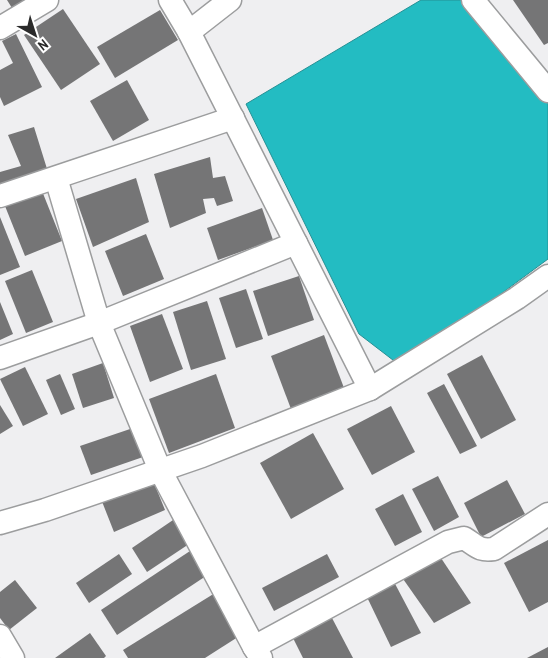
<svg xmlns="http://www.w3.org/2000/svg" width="548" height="658" viewBox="0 0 548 658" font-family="'Archivo Narrow',sans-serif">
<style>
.water{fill:#23bcc2;stroke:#259094}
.building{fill:#757576}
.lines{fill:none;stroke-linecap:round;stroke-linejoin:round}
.minor-casing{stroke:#9c9d9e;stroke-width:25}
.minor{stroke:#fff;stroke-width:22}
</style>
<rect width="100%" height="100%" fill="#efeff1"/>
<!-- water -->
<path class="water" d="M421,0H478L548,103V259L402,367L359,334L246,104Z"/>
<!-- building -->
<g class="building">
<path d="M7,0H24L12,8Z"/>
<path d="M513,0H548V43L544,45Z"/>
<path d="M63,9L100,64L61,90L24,35Z"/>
<path d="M160,10L178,40L115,78L97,47Z"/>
<path d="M16,34L42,87L4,106L0,97V70L13,63L2,41Z"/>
<path d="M127,80L149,120L113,141L90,101Z"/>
<path d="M34,127L48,172L0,187V172L21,166L8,135Z"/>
<path d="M210,157L213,178L225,176L233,201L217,206L214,198L203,199L206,213L170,228L154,174Z"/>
<path d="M136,178L149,222L93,247L76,199Z"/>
<path d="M42,191L62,241L25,256L5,206Z"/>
<path d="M262,208L273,240L218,260L207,228Z"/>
<path d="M0,217L20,267L0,275Z"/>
<path d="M146,234L164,279L123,296L105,251Z"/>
<path d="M32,270L53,322L26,333L5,281Z"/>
<path d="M299,276L314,320L268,336L253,291Z"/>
<path d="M246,289L263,339L236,348L219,298Z"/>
<path d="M207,301L226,359L191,370L173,312Z"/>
<path d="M0,302L13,334L0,340Z"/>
<path d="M162,314L183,369L150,382L130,326Z"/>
<path d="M324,335L344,388L291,409L271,356Z"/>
<path d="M482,355L516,420L481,439L447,374Z"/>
<path d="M103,363L114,398L83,408L72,374Z"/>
<path d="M25,367L48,414L23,426L0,379Z"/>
<path d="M60,374L75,409L61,415L46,380Z"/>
<path d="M216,374L235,428L169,453L149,399Z"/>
<path d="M444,384L477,446L460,454L427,393Z"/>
<path d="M0,405L13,426L0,434Z"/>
<path d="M391,406L415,452L372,475L347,429Z"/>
<path d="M133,428L143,457L91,475L80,446Z"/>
<path d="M313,433L344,489L291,519L260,463Z"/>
<path d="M438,476L459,517L434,531L412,489Z"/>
<path d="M152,478L165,510L114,532L101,499Z"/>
<path d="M507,480L525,514L481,537L464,503Z"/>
<path d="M403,494L422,532L395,546L375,509Z"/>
<path d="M176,518L192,542L147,572L132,548Z"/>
<path d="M548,540V602L529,612L504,563Z"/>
<path d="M190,551L206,576L117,635L101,610Z"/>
<path d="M119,554L132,574L89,603L76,583Z"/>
<path d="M327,554L339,577L274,611L262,588Z"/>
<path d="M439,555L471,603L434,623L401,576Z"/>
<path d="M15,580L37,608L9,630L0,618V592Z"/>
<path d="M393,580L421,633L391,647L366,595Z"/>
<path d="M215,593L241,635L205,658H128L123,650Z"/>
<path d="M332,618L353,658H303L293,638Z"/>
<path d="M90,633L106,656L104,658H55Z"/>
<path d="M548,647V658H527Z"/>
</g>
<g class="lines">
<defs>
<g id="minor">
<path d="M170,0L189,32L370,389"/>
<path d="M473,0L548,91"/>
<path d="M0,28L47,0"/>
<path d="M189,32L230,0"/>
<path d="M56,178L99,323L160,470L254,647L261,658"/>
<path d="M0,196L233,118"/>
<path d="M0,358L99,323L296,243"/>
<path d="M0,523L45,510L202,456L370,389L517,298L548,276"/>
<path d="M0,636L13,658"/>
<path d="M254,647L448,542L464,538C477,546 478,551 494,549L548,514"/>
</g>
</defs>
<!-- minor casing -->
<use href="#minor" class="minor-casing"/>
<!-- minor -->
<use href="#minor" class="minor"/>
</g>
<!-- north arrow -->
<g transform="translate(35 35) rotate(141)" stroke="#ffffff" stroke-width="4" paint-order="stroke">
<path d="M0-4L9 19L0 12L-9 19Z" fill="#2a2a2a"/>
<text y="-8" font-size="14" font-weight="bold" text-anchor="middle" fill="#2a2a2a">N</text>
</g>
</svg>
